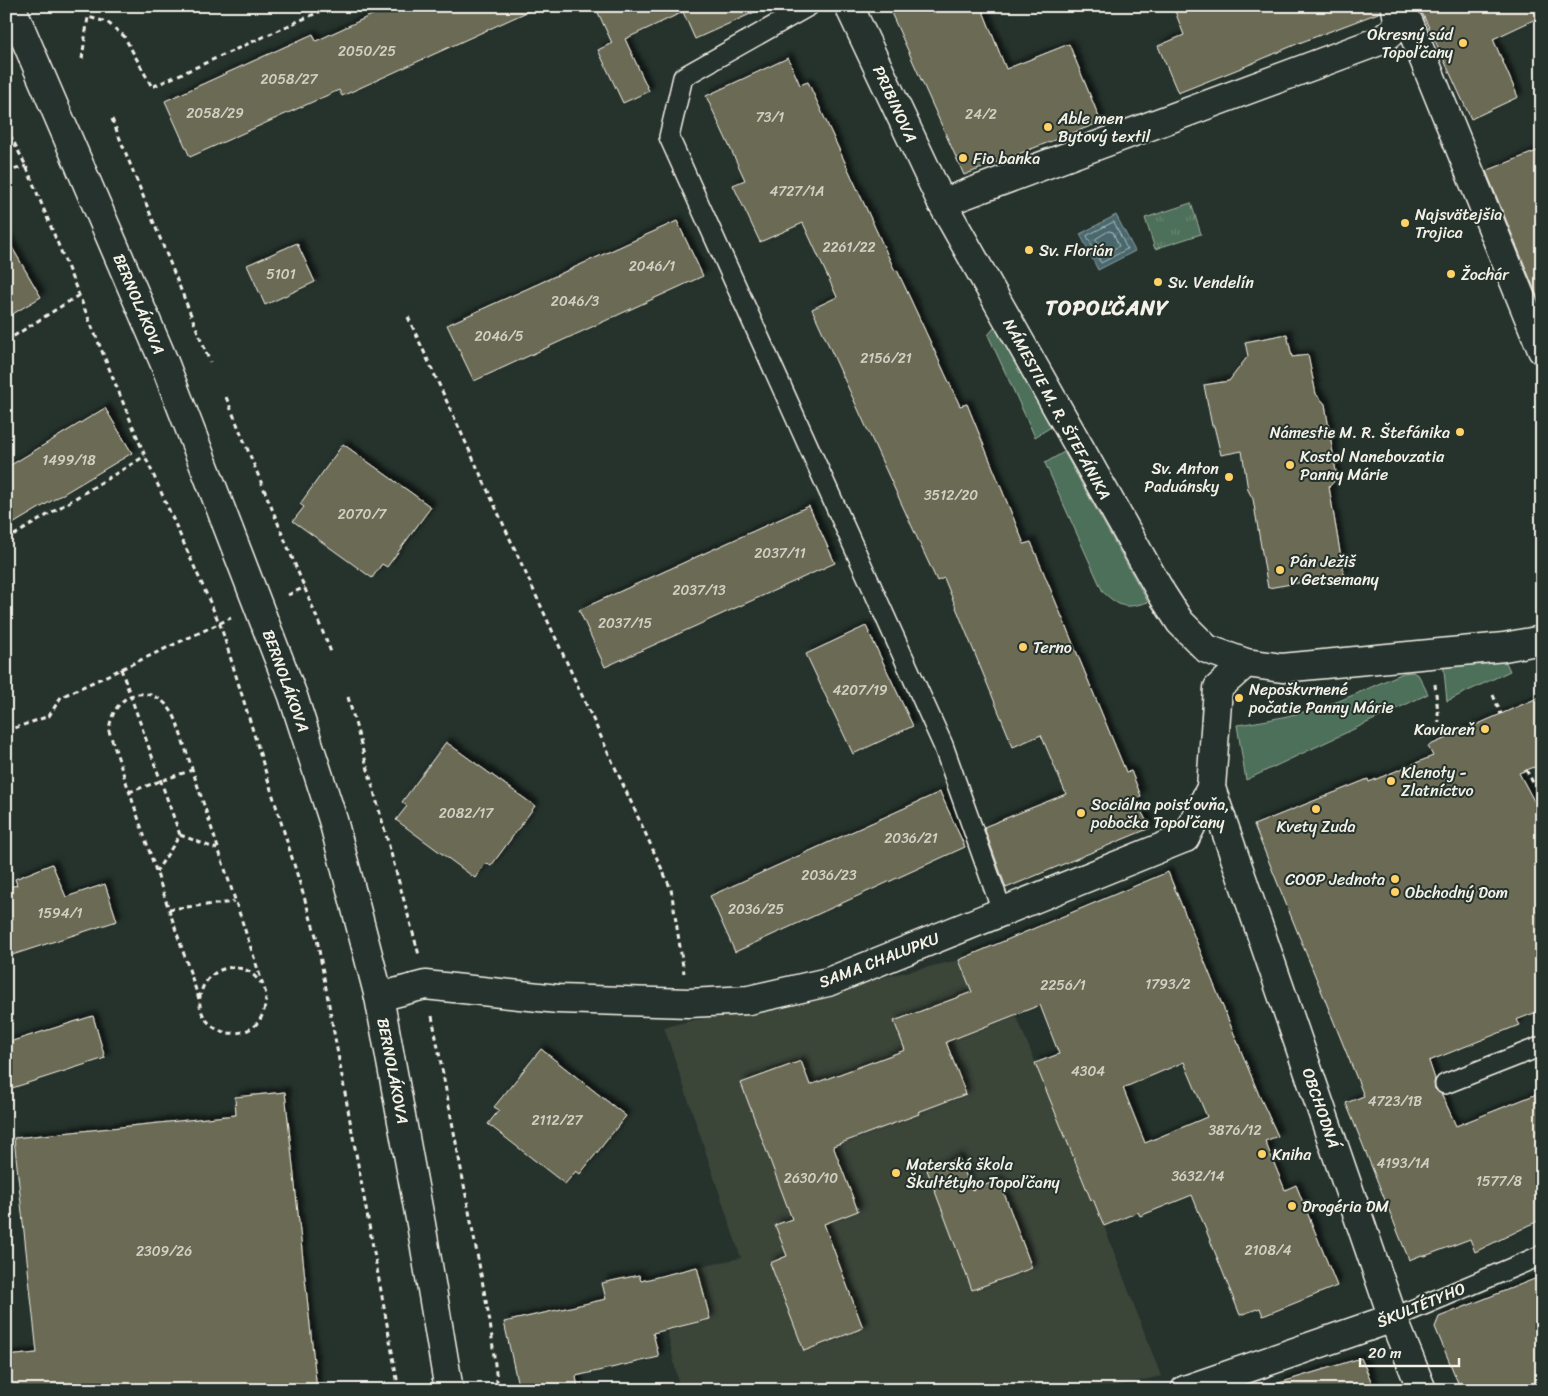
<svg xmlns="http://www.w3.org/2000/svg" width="1548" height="1396" viewBox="0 0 1548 1396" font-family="Sriracha,sans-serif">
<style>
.built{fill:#3a4439}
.grass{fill:#4e705a;stroke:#a1b0a1}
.park{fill:url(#park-tufts);stroke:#a1b0a1}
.water{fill:url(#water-ripples);stroke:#8d9e9f}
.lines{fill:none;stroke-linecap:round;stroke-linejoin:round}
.shore{stroke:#afbab7;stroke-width:1}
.building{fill:#6a6a55;stroke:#f4f1e8;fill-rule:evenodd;filter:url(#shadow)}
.service-casing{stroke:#f4f1e8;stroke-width:22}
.pedestrian-casing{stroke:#f4f1e8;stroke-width:31}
.minor-casing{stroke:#f4f1e8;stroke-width:31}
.path{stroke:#f4f1e8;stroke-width:3;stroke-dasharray:5 4;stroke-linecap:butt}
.service{stroke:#26332d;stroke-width:19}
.pedestrian{stroke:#26332d;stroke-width:28}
.minor{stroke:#26332d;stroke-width:28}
.poi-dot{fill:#ffd166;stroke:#26332d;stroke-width:2}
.labels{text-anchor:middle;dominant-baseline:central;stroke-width:4;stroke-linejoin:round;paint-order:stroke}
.number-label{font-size:14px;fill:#d2cfc3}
.poi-label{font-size:16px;fill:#f4f1e8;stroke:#26332d;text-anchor:start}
.street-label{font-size:16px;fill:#f4f1e8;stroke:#26332d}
.district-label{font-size:21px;font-weight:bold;letter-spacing:1px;fill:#f4f1e8;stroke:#26332d}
</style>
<defs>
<pattern id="park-tufts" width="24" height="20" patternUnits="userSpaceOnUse" patternTransform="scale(1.25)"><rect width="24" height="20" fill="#4e705a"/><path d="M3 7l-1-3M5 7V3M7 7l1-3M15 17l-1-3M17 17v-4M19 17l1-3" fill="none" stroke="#688572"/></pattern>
<pattern id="water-ripples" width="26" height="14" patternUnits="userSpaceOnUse" patternTransform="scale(1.25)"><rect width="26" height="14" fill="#48676e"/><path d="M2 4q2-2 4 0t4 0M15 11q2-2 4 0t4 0" fill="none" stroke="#637d83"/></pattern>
<filter id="shadow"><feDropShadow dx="4.5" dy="-4.5" stdDeviation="2.5" flood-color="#0009"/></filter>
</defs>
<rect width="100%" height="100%" fill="#26332d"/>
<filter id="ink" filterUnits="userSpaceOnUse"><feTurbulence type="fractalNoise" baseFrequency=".02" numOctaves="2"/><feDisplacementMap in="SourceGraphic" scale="10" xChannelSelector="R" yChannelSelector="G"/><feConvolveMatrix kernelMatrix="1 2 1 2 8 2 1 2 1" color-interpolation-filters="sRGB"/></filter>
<g filter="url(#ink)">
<!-- built -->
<path class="built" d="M959,960L986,1026L1016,1015L1091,1199H1093L1104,1226L1161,1376L1100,1390H680L667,1330L710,1319L697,1267L741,1258L664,1027Z"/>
<!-- grass -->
<g class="grass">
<path d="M995,327L1051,427L1035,437L988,335Z"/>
<path d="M1064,452L1148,602C1125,609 1121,608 1103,592L1045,463Z"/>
<path d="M1503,656L1510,671L1447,701L1443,661Z"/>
<path d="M1413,672L1419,676L1428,694L1246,780L1237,725C1272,720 1306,713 1339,701C1361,692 1382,682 1403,673Z"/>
</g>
<!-- park -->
<path class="park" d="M1191,203L1201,234L1155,249L1145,218Z"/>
<!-- water -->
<path class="water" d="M1116,215L1135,251L1098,270L1080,234Z"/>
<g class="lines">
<!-- shore -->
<g class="shore">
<path d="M1114,222L1127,249L1101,263L1087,236Z"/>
<path d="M1109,231L1113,232L1119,246L1104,254L1096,239Z"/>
</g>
</g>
<!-- building -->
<g class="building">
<path d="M391,6H540L342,96L339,90L190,157L165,101L313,34L316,41Z"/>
<path d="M595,6H768L695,39L683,12L625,39L649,91L623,103L598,50L612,43Z"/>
<path d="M888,6H981L1006,69L1069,44L1101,122L964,175Z"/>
<path d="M1173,6H1380L1381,12L1299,43L1246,66L1178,93L1158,46L1184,35Z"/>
<path d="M1419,6H1542V16L1493,39L1518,97L1471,119Z"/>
<path d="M788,58L800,85L808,82L895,271L897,270L960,406L967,404L1024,544L1031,542L1126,772L1131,771L1141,796L1135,799L1150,828L1006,888L984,827L1066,794L1041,735L1013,747L944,578L937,581L812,309L837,297L803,223L760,242L733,185L745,180L706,96Z"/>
<path d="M1542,149V308L1486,171Z"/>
<path d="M677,221L703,276L474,381L447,325Z"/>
<path d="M6,237L41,297L6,318Z"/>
<path d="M297,243L315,282L265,305L247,265Z"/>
<path d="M1287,334L1292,357L1308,355L1316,394L1325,404L1337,478L1329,487L1344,575L1268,588L1253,499L1248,490L1242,451L1221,455L1214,426H1212L1204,385L1229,381L1248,356L1245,342Z"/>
<path d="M105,408L132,453L6,528V468Z"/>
<path d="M343,444L431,507L387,567L382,564L372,578L293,521L304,507L300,504Z"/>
<path d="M809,506L835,563L605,667L579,610Z"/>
<path d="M866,626L913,726L853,754L806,654Z"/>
<path d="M1542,696V764L1519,773L1542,816V1010L1516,1020L1519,1025L1429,1061L1435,1079L1434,1083L1435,1089L1442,1095L1456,1126L1542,1092V1219L1475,1252L1470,1239L1425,1256L1422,1255L1409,1260L1346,1103L1364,1096L1254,825L1368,779L1369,782L1433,756L1428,746Z"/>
<path d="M446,742L535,806L491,866L486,863L475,878L396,820L407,806L402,802Z"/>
<path d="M940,792L965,847L735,952L710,896Z"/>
<path d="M52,864L66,897L105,884L117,921L6,957V888L17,885L15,879Z"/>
<path d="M1168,872L1259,1095L1278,1136L1265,1141L1285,1190L1296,1185L1337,1286L1263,1316L1260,1308L1240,1315L1192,1195L1140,1216L1138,1212L1104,1226L1093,1199L1091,1200L1035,1063L1059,1054L1040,1005L946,1042L966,1094L918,1112L919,1114L833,1146L858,1211L824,1224L863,1328L804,1351L770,1263L787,1256L775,1225L792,1219L741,1083L801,1061L810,1085L905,1050L894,1021L972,992L959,960ZM1184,1062L1207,1117L1145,1143L1123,1088Z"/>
<path d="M93,1016L105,1058L6,1090V1043Z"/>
<path d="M541,1049L626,1116L580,1174L576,1171L565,1184L488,1124L499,1110L494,1107Z"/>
<path d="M285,1092L317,1390H6V1356L37,1353L14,1138L236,1115L235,1097Z"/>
<path d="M959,1158L972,1190L999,1180L1032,1268L972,1290L927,1170Z"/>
<path d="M697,1267L710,1319L653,1333L659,1357L576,1376L578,1390H519L504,1322L606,1299L602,1283L639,1275L641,1281Z"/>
<path d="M1542,1276V1390H1461L1435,1327L1439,1317Z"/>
<path d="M1361,1358L1375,1390H1280L1279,1383Z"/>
</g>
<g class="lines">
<defs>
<g id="service">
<path d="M809,6L683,77L669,137L943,745L1002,911"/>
<path d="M1391,6L1395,29"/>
<path d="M1445,1084L1542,1046"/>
<path d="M1393,1318L1542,1255"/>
</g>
<g id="pedestrian">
<path d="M849,6L942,203L1162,594L1180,622L1207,649L1246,663L1282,668L1504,647L1542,640"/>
<path d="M942,203L1382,40L1395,29L1409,23L1542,350"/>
<path d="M1246,663L1218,688L1211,788L1393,1318L1422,1390"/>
<path d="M1185,838L1211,788"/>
</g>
<g id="minor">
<path d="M11,6L164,362L293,696L333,820L379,997L421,1224L449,1390"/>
<path d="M379,997L425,985L558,999L689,1003L749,1000L828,982L1185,838"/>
<path d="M1185,1390L1393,1318"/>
</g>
</defs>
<!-- service casing -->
<use href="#service" class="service-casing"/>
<!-- pedestrian casing -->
<use href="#pedestrian" class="pedestrian-casing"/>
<!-- minor casing -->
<use href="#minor" class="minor-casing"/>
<!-- path -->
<g class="path">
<path d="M82,59L88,17L107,22L124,36L152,87L332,6"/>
<path d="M112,119L210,362"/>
<path d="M6,127L26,166L145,456L221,627L317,939L399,1390"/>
<path d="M6,172L26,166"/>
<path d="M408,317L671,889L684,973"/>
<path d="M6,341L79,295"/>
<path d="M1541,384H1542"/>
<path d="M226,397L331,652"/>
<path d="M6,540L145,456"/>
<path d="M288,595L305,587"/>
<path d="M121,669L180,835L156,872"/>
<path d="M1435,684L1439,722"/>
<path d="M1493,695L1501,714"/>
<path d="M348,697L419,955"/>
<path d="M6,731L49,716L61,697L231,618"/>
<path d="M1526,770L1542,798"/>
<path d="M129,792L192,770"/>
<path d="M180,835L217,849"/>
<path d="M169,909L234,902"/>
<path d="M199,999L109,731C113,687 159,680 176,720L266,994C266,1009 262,1023 248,1030C238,1034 225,1035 215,1028C179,1003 213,952 250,972C254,975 258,980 261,983"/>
<path d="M432,1016L490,1322L498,1390"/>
</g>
<!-- service -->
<use href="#service" class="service"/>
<!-- pedestrian -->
<use href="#pedestrian" class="pedestrian"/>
<!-- minor -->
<use href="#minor" class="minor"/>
</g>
</g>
<!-- markers -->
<g class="poi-dot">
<circle cx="1463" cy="43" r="5"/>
<circle cx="1048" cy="127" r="5"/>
<circle cx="963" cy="158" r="5"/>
<circle cx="1405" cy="223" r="5"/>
<circle cx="1029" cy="250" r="5"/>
<circle cx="1451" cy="274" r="5"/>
<circle cx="1158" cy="282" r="5"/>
<circle cx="1460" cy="432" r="5"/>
<circle cx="1290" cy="465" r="5"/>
<circle cx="1229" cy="477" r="5"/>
<circle cx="1280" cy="570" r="5"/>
<circle cx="1023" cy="647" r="5"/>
<circle cx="1239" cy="698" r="5"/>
<circle cx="1485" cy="729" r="5"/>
<circle cx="1391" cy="781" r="5"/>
<circle cx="1316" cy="809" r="5"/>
<circle cx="1081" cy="813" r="5"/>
<circle cx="1395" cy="879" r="5"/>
<circle cx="1395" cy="892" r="5"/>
<circle cx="1262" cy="1154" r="5"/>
<circle cx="896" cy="1173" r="5"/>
<circle cx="1292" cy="1206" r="5"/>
</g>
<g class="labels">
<!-- number labels -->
<g class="number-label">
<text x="367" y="51">2050/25</text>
<text x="289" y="79">2058/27</text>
<text x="215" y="113">2058/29</text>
<text x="981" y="114">24/2</text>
<text x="770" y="117">73/1</text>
<text x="797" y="191">4727/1A</text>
<text x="849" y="247">2261/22</text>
<text x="652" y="266">2046/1</text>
<text x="281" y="274">5101</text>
<text x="575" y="301">2046/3</text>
<text x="499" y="336">2046/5</text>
<text x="886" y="358">2156/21</text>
<text x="69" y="460">1499/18</text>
<text x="951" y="495">3512/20</text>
<text x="362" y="514">2070/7</text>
<text x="780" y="553">2037/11</text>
<text x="699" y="590">2037/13</text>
<text x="625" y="623">2037/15</text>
<text x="860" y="690">4207/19</text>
<text x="466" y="813">2082/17</text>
<text x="911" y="838">2036/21</text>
<text x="829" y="875">2036/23</text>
<text x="756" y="909">2036/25</text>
<text x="60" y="913">1594/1</text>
<text x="1168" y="984">1793/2</text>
<text x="1063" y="985">2256/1</text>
<text x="1088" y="1071">4304</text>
<text x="1395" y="1101">4723/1B</text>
<text x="557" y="1120">2112/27</text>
<text x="1235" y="1130">3876/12</text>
<text x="1403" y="1163">4193/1A</text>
<text x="1198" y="1176">3632/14</text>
<text x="811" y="1178">2630/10</text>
<text x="1499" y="1181">1577/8</text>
<text x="1268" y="1250">2108/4</text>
<text x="164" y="1251">2309/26</text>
</g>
<!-- poi labels -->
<g class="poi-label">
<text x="1453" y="34" text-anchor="end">Okresný súd<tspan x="1453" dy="18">Topoľčany</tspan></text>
<text x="1058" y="118">Able men<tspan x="1058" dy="18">Bytový textil</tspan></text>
<text x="973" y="158">Fio banka</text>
<text x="1415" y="214">Najsvätejšia<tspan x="1415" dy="18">Trojica</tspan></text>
<text x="1039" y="250">Sv. Florián</text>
<text x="1461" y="274">Žochár</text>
<text x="1168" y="282">Sv. Vendelín</text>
<text x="1450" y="432" text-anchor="end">Námestie M. R. Štefánika</text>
<text x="1300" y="456">Kostol Nanebovzatia<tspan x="1300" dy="18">Panny Márie</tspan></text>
<text x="1219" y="468" text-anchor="end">Sv. Anton<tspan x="1219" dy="18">Paduánsky</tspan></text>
<text x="1290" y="561">Pán Ježiš<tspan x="1290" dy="18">v Getsemany</tspan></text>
<text x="1033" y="647">Terno</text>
<text x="1249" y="689">Nepoškvrnené<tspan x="1249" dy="18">počatie Panny Márie</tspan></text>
<text x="1475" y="729" text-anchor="end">Kaviareň</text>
<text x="1401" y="772">Klenoty -<tspan x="1401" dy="18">Zlatníctvo</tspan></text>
<text x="1091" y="804">Sociálna poisťovňa,<tspan x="1091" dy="18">pobočka Topoľčany</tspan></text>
<text x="1316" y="826" text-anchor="middle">Kvety Zuda</text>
<text x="1385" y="879" text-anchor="end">COOP Jednota</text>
<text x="1405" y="892">Obchodný Dom</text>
<text x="1272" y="1154">Kniha</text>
<text x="906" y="1164">Materská škola<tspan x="906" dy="18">Škultétyho Topoľčany</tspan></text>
<text x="1302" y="1206">Drogéria DM</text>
</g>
<!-- street labels -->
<g class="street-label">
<text transform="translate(895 104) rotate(65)">PRIBINOVA</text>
<text transform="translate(139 304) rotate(67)">BERNOLÁKOVA</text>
<text transform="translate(1057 409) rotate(61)">NÁMESTIE M. R. ŠTEFÁNIKA</text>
<text transform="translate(286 681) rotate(70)">BERNOLÁKOVA</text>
<text transform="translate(879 960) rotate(-21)">SAMA CHALUPKU</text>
<text transform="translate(393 1071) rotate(79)">BERNOLÁKOVA</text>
<text transform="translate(1321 1108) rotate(71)">OBCHODNÁ</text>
<text transform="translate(1421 1305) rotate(-22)">ŠKULTÉTYHO</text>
</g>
<!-- district labels -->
<g class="district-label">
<text x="1107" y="308">TOPOĽČANY</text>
</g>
</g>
<!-- margin -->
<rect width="1548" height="1396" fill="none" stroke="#26332d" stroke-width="25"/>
<rect x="12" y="12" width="1523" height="1371" fill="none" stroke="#f4f1e8" stroke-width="2" filter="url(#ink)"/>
<!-- scale -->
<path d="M1360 1358v8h99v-8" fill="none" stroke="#f4f1e8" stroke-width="2.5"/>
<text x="1368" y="1358" font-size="15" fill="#f4f1e8" stroke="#26332d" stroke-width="4" paint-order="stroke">20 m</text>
</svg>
